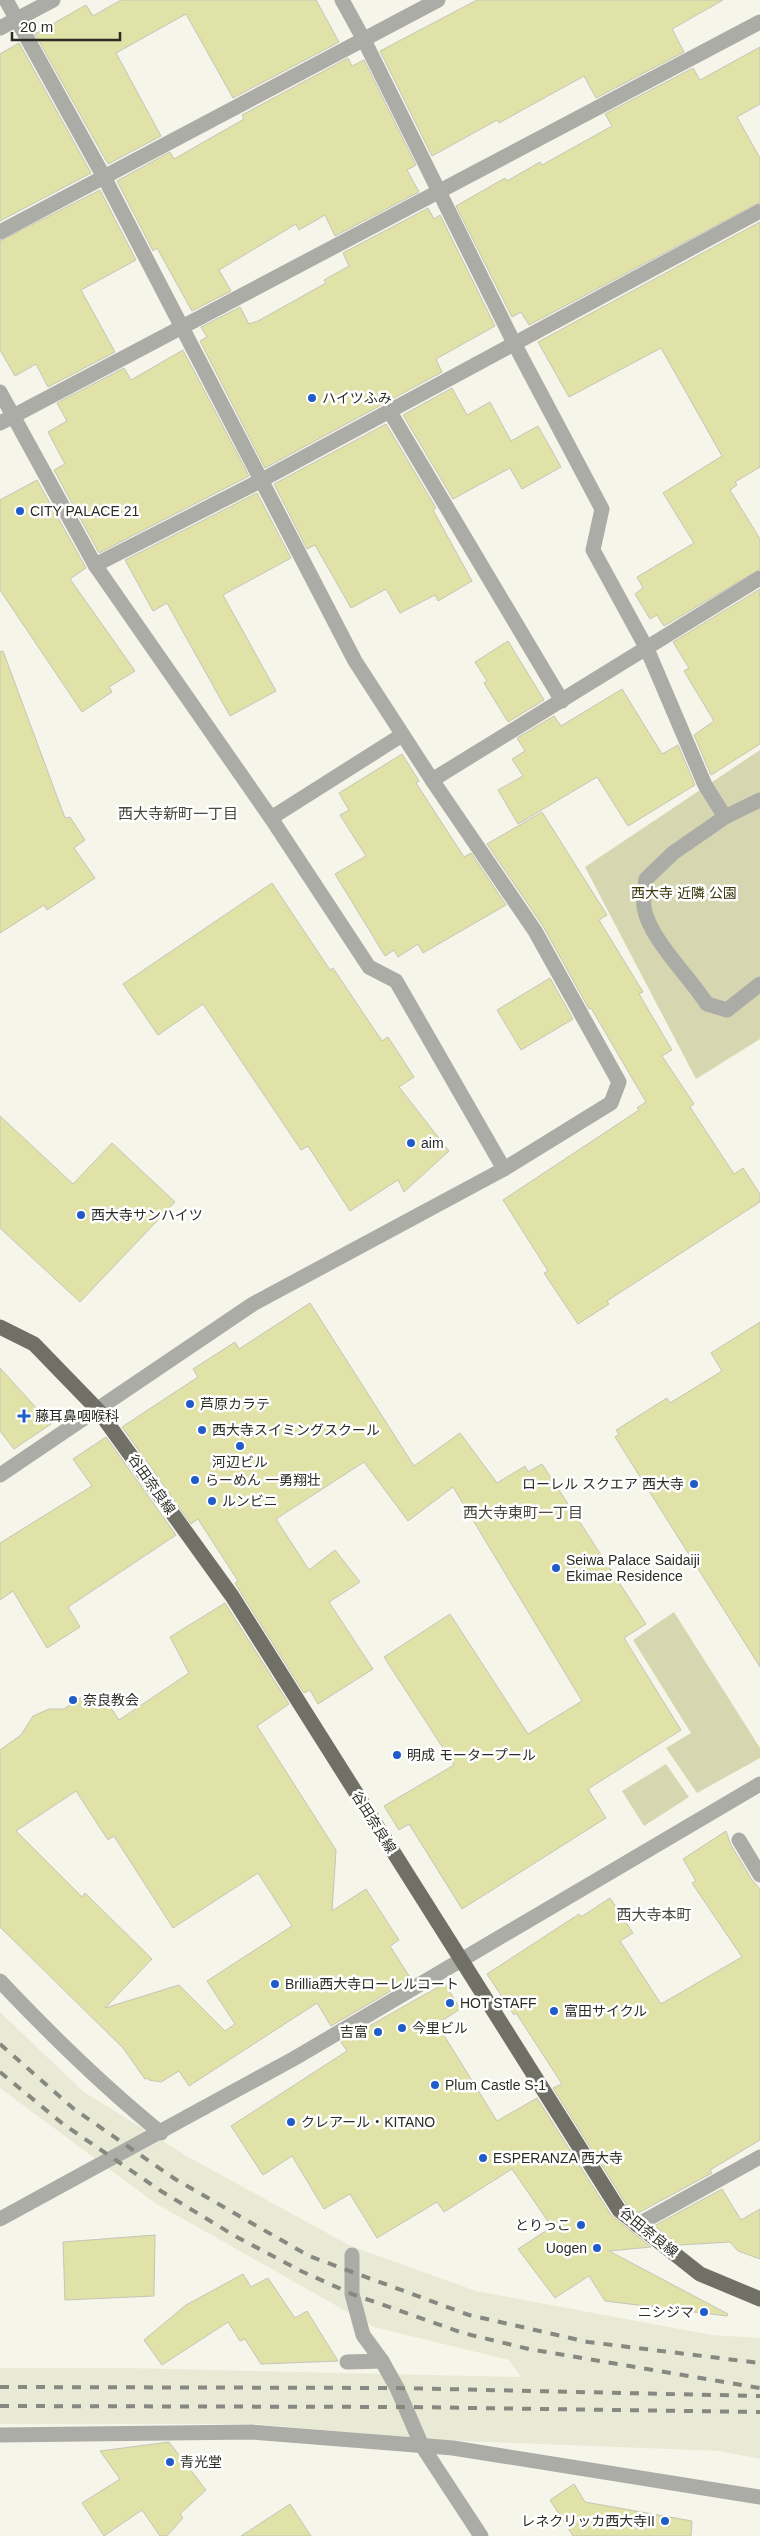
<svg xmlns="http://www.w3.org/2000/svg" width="760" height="2536" viewBox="0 0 760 2536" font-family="Arial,'Noto Sans JP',sans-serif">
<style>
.built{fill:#e9ead6}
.green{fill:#d6d7b1}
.building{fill:#e1e2a7;stroke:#c5c5b9;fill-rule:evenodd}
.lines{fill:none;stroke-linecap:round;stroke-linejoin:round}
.minor{stroke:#acaca7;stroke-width:15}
.major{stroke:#707067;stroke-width:15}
.rail{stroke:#87887f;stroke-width:4;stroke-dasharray:9 9;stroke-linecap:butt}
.poi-dot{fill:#205cc8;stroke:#fff;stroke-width:2}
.labels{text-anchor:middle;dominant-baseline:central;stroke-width:5;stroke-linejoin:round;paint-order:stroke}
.poi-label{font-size:14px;fill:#2c2c27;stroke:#fff;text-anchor:start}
.park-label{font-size:14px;fill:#39390b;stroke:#fff}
.street-label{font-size:14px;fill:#2c2c27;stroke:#fff}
.neighbourhood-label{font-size:15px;fill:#47473d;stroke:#fff}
</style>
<rect width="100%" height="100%" fill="#f5f6e9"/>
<!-- built -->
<path class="built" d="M0,2012L84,2092L190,2158L351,2246L476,2291L712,2335L760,2338V2459L720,2451L437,2440L254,2424H0V2368H127L521,2377L509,2360L374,2327L155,2203L0,2088Z"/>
<!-- green -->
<g class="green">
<path d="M760,750V1039L696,1079L585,867Z"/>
<path d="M674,1612L760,1748V1758L697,1793L666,1748L691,1733L633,1640Z"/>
<path d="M666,1764L689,1797L644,1826L622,1791Z"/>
</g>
<!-- building -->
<g class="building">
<path d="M121,0H316L339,42L233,98L186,14L116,53L161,136L108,164L35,34L86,5L93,16Z"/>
<path d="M477,0H723L672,29L684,52L596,98L584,76L499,123L497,120L432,156L380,51Z"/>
<path d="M19,43L91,173L0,221V54Z"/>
<path d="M760,47V104L737,117L760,158V202L529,325L521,312L512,317L456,206L505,178L507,181L540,162L542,165L612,126L605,114L693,68L700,80Z"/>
<path d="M348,58L352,66L364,60L416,165L407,170L419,192L335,236L325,215L299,230L296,224L219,270L231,291L192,311L157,248L153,251L117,181L170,152L174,159L244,119L242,115Z"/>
<path d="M100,190L136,260L81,290L115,352L48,387L36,364L15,376L0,350V241Z"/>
<path d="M428,208L434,219L440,215L495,326L436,359L442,372L265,468L200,341L207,337L201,327L240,307L249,324L258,321L326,283L324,280L349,266L343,253Z"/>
<path d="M760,222V467L735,482L737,485L730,490L760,539V569L664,626L657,615L650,619L635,594L643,588L637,577L694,543L663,493L722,456L661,348L569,397L538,342Z"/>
<path d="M183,350L249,476L99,553L54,470L65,464L48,432L67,421L57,403L124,368L131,380Z"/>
<path d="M452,388L467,415L490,402L511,441L538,426L561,467L522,489L510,468L453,499L403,415Z"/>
<path d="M386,424L436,508L433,510L472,581L438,601L435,595L400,613L386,589L351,608L315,545L307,549L274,484Z"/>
<path d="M37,480L86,568L70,579L135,671L109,687L112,692L82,712L0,590V500Z"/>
<path d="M257,493L291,558L223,595L276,691L230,716L167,603L153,611L125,560Z"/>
<path d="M760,589V744L711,775L694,735L714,721L684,671L689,668L673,642Z"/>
<path d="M508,641L544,700L508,722L484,683L487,681L475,662Z"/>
<path d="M3,651L65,818L70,817L85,840L74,848L95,878L47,910L44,905L0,933V652Z"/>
<path d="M622,689L662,754L678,745L695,785L628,826L597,777L518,824L498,790L523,776L512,759L525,751L517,738L554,716L561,726Z"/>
<path d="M402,754L419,781L416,783L464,857L471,853L506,905L423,953L418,944L398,957L394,950L385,956L335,874L366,856L340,815L349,810L339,793Z"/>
<path d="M542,812L607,915L599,920L643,992L639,994L672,1050L662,1056L694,1104L690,1107L734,1174L743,1168L760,1194V1202L607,1301L609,1304L578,1324L544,1273L548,1271L503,1200L639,1110L637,1108L646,1102L591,1008L589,1009L543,926L487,844Z"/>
<path d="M272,883L330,970L333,968L382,1041L388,1037L414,1077L399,1087L449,1151L404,1192L398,1180L350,1211L308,1146L301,1150L203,1004L158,1035L123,984Z"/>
<path d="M550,978L573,1019L521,1050L497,1010Z"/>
<path d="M0,1116L73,1184L112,1143L175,1202L80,1302L0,1228Z"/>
<path d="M310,1303L414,1466L460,1433L497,1483L525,1466L528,1472L542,1464L646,1624L624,1638L681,1730L588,1789L606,1818L462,1909L409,1824L399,1830L384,1806L454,1765L384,1657L450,1614L528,1734L582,1701L453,1487L408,1521L364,1462L276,1519L309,1570L335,1550L360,1582L329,1602L373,1669L318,1704L310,1690L304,1693L241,1593L235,1583L238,1581L198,1519L191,1524L122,1427L198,1377L193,1369L235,1342L239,1349Z"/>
<path d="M760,1322V1667L615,1437L619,1434L616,1430L667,1398L670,1403L722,1371L711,1353Z"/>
<path d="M0,1368L51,1424L14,1449L0,1431Z"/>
<path d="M106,1437L176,1535L68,1607L80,1627L47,1648L13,1591L0,1600V1543L92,1486L73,1459Z"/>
<path d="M225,1603L289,1704L257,1726L336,1850L332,1911L366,1889L399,1940L390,1946L411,1979L331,2026L317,2003L189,2086L179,2071L161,2082L149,2080L148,2078L145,2079L123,2048L0,1927V1750L21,1735L33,1716L49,1709H64L78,1699L100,1692L119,1720L189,1673L170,1637ZM76,1791L108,1840L114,1836L173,1928L258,1873L292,1926L207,1981L235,2024L225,2031L179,1985L105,2008L152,1959L85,1893L82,1897L16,1831Z"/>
<path d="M726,1831L731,1845L752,1880L760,1889V2140L710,2170L712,2173L638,2213L626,2204L553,2088L562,2084L516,2013L514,2015L487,1974L579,1914L581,1917L610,1898L633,1933L620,1941L661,2004L742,1957L692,1883L696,1881L683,1859Z"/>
<path d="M445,1983L460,2009L437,2024L497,2121L537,2098L611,2215L651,2247L609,2251L728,2314L727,2316L605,2301L589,2276L555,2298L518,2249L552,2227L512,2169L444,2212L437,2202L377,2238L350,2194L324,2209L292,2156L263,2175L231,2126L347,2051L341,2042Z"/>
<path d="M722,2189L741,2220L760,2209V2259L738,2251L730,2242L679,2245L654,2226Z"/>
<path d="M155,2235L154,2296L65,2300L63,2242Z"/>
<path d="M243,2274L251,2287L268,2278L295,2318L307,2311L338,2361L261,2364L245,2339L240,2341L228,2322L162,2365L144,2340L186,2305Z"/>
<path d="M169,2442L206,2490L180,2514L183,2518L167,2536H160L142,2510L104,2536L82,2503L120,2479L100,2451Z"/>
<path d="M574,2484L585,2502L692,2521L691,2536H573L550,2500Z"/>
<path d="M290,2504L311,2536H241Z"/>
</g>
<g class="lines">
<!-- minor -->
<g class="minor">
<path d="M342,0L364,40L515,345L602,509L593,550L647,649L705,785L725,817"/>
<path d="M0,28L53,0"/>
<path d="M0,232L438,0"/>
<path d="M0,392L95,565L271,818L369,967L396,981L504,1169"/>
<path d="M390,412L562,701"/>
<path d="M0,423L760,22"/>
<path d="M95,565L260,481L760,211"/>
<path d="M432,780L760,578"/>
<path d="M760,800L725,817L673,853L646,879C645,888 643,898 644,907C648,937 690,977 707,1004L727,1010L760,984"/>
<path d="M271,818L402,735"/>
<path d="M0,1475L253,1304L504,1169L611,1103L619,1082L535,931L432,780L355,661L104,177L6,0"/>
<path d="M739,1840L760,1875"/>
<path d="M0,1981C51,2035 103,2086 161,2133"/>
<path d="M0,2219L295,2058L760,1784"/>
<path d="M637,2225L760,2157"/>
<path d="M382,2361L397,2388L422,2446L481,2536"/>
<path d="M347,2362L382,2361L363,2335L352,2294V2255"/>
<path d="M0,2435L252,2432L453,2448L760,2497"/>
</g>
<!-- major -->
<path class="major" d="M0,1327L34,1344L98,1410L232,1596L619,2210L700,2274L760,2299"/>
<!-- rail -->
<g class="rail">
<path d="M0,2044L74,2109L175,2179L309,2256L469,2315L588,2342L760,2363"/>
<path d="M0,2072L63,2124L161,2191L235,2236L301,2271L352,2294L463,2333L529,2349L760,2388"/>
<path d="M0,2387L397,2388L760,2396"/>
<path d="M0,2406L406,2407L760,2412"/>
</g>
</g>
<!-- markers -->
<g class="poi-dot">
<circle cx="312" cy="398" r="5"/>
<circle cx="20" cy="511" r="5"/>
<circle cx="411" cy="1143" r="5"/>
<circle cx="81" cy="1215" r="5"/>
<circle cx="190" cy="1404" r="5"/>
<path d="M21.5 1408.5h5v5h5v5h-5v5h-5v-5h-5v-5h5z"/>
<circle cx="202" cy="1430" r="5"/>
<circle cx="240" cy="1446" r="5"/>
<circle cx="195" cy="1480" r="5"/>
<circle cx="694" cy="1484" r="5"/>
<circle cx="212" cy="1501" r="5"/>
<circle cx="556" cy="1568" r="5"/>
<circle cx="73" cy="1700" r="5"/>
<circle cx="397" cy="1755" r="5"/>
<circle cx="275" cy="1984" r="5"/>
<circle cx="450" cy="2003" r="5"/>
<circle cx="554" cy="2011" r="5"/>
<circle cx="402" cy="2028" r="5"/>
<circle cx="378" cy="2032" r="5"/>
<circle cx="435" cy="2085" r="5"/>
<circle cx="291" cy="2122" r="5"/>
<circle cx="483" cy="2158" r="5"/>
<circle cx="581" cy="2225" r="5"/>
<circle cx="597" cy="2248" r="5"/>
<circle cx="704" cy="2312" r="5"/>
<circle cx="170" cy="2462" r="5"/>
<circle cx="665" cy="2521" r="5"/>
</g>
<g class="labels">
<!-- poi labels -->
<g class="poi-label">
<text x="322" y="398">ハイツふみ</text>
<text x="30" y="511">CITY PALACE 21</text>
<text x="421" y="1143">aim</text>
<text x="91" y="1215">西大寺サンハイツ</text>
<text x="200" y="1404">芦原カラテ</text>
<text x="35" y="1416">藤耳鼻咽喉科</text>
<text x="212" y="1430">西大寺スイミングスクール</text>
<text x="240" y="1462" text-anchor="middle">河辺ビル</text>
<text x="205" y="1480">らーめん 一勇翔壮</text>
<text x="684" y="1484" text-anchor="end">ローレル スクエア 西大寺</text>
<text x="222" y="1501">ルンビニ</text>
<text x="566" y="1560">Seiwa Palace Saidaiji<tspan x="566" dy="16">Ekimae Residence</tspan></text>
<text x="83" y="1700">奈良教会</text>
<text x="407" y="1755">明成 モータープール</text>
<text x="285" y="1984">Brillia西大寺ローレルコート</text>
<text x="460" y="2003">HOT STAFF</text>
<text x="564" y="2011">富田サイクル</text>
<text x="412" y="2028">今里ビル</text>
<text x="368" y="2032" text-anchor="end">吉富</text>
<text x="445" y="2085">Plum Castle S-1</text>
<text x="301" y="2122">クレアール・KITANO</text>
<text x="493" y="2158">ESPERANZA 西大寺</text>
<text x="571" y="2225" text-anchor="end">とりっこ</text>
<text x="587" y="2248" text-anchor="end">Uogen</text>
<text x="694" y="2312" text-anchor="end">ニシジマ</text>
<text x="180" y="2462">青光堂</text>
<text x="655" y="2521" text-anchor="end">レネクリッカ西大寺II</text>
</g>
<!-- park labels -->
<g class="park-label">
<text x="684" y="893">西大寺 近隣 公園</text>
</g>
<!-- street labels -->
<g class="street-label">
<text transform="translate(152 1484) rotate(55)">谷田奈良線</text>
<text transform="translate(374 1822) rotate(58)">谷田奈良線</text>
<text transform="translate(649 2232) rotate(39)">谷田奈良線</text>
</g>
<!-- neighbourhood labels -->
<g class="neighbourhood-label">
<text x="178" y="813">西大寺新町一丁目</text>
<text x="523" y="1512">西大寺東町一丁目</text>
<text x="654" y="1914">西大寺本町</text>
</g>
</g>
<!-- scale -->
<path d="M12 32v8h108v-8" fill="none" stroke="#2c2c27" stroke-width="2.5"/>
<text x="20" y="32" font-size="15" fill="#2c2c27" stroke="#ffffff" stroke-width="4" paint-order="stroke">20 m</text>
</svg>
